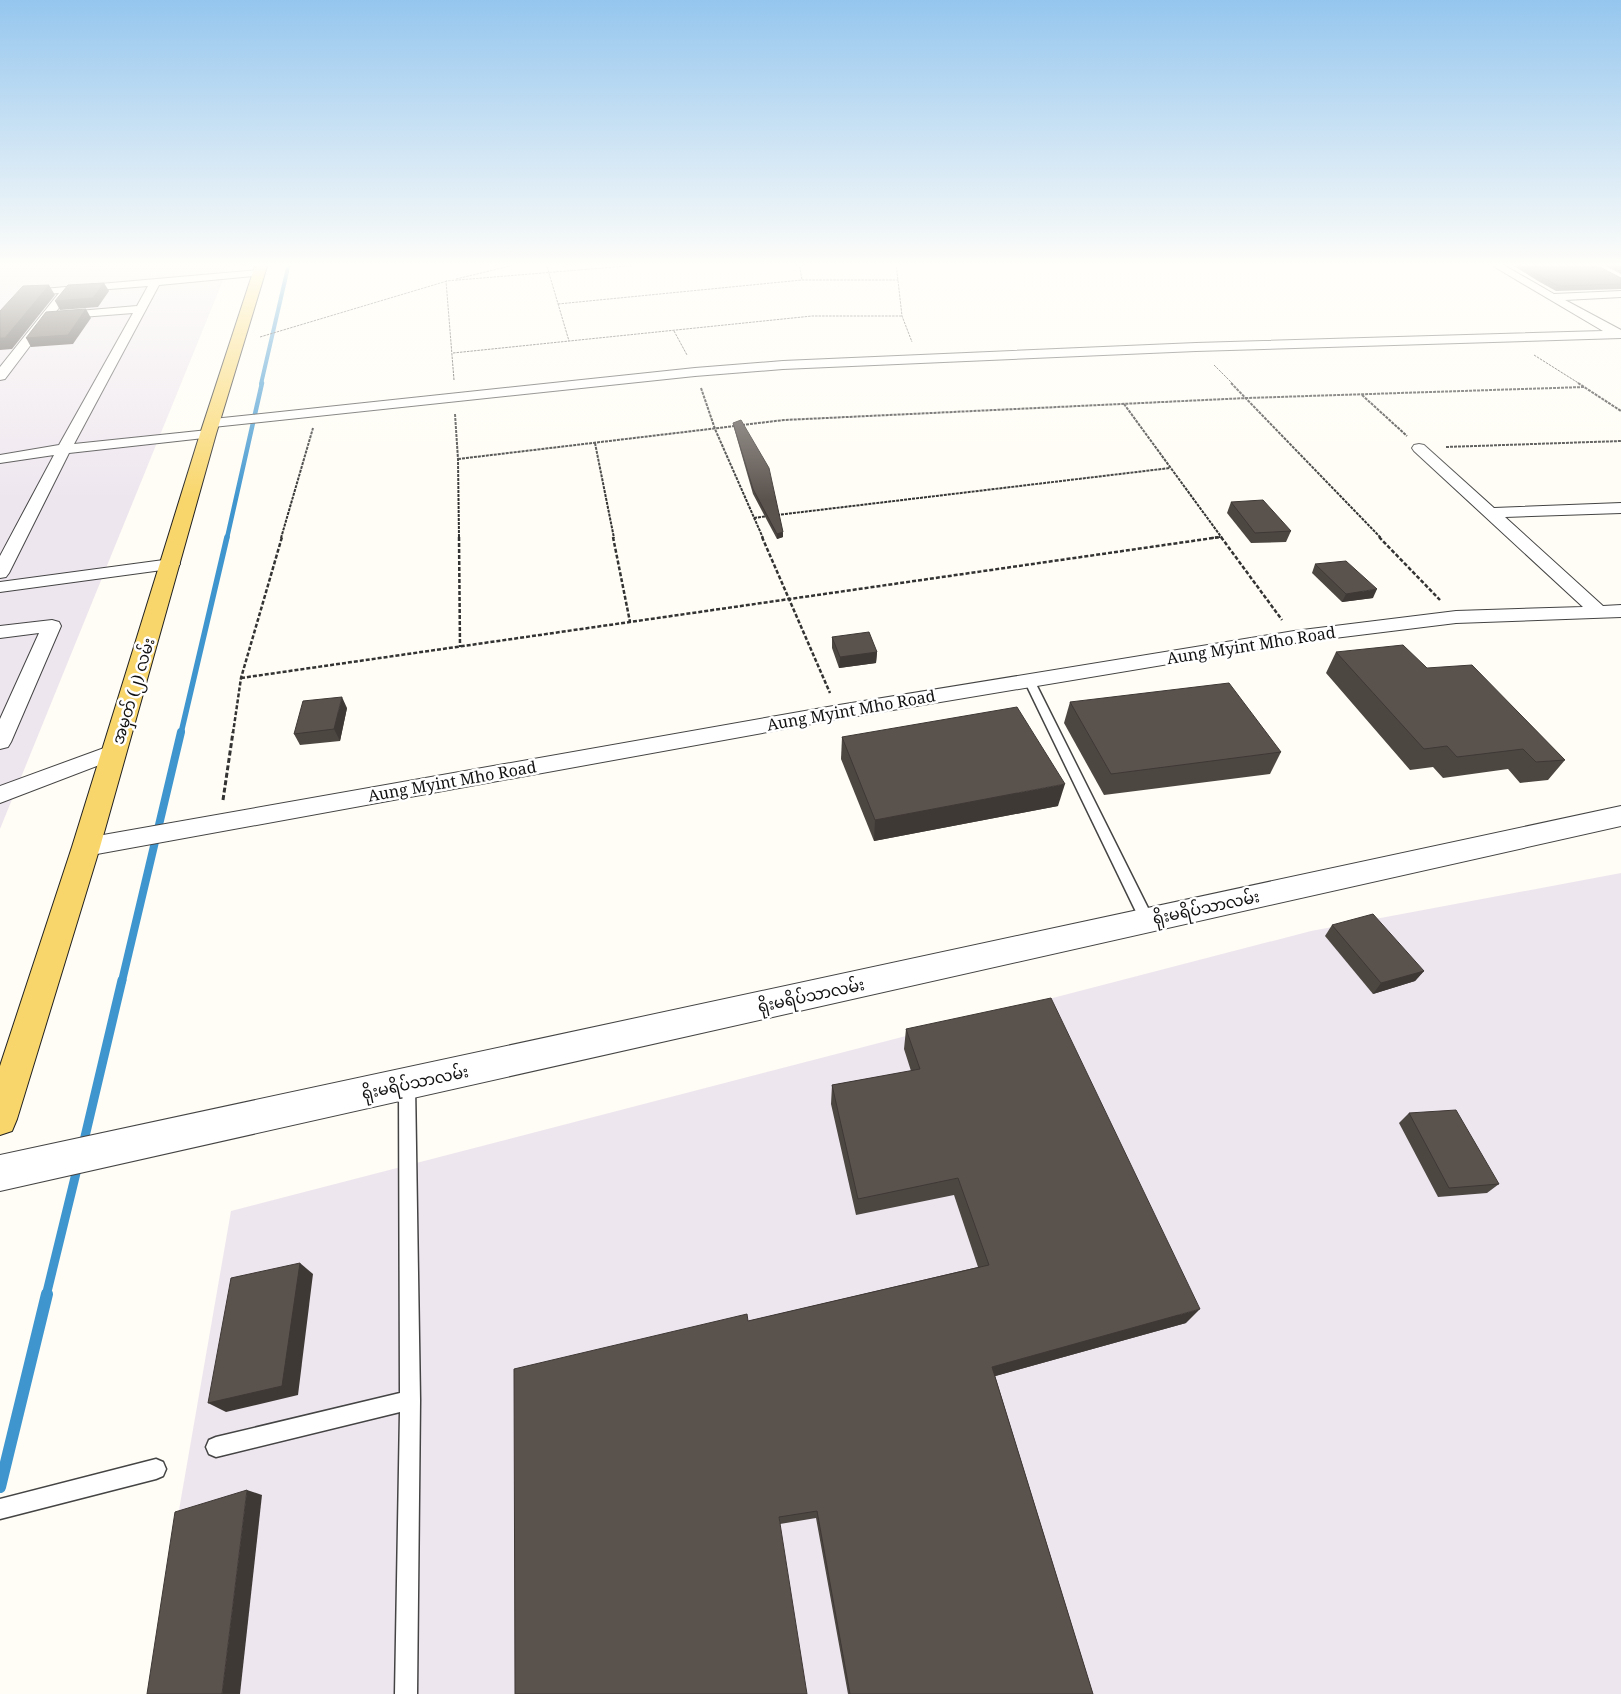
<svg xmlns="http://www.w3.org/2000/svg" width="1621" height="1694" viewBox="0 0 1621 1694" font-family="'Noto Serif','Noto Sans Myanmar',serif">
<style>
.industrial{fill:#eee6ef}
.water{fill:#b9e0f7;stroke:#3f96cf}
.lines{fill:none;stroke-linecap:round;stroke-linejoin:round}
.stream-far5{stroke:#3f96cf;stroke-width:4}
.stream-far4{stroke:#3f96cf;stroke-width:4.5}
.stream-far3{stroke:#3f96cf;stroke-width:5.5}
.stream-far2{stroke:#3f96cf;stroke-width:8}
.stream-far1{stroke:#3f96cf;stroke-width:9}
.stream{stroke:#3f96cf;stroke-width:12}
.service-casing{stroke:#444;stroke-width:3}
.minor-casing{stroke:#444;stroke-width:2}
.tertiary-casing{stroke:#444;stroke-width:2}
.primary-casing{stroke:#222;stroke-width:2}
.path-far3{stroke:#333;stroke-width:1;stroke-dasharray:2.5 1;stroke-linecap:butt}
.path-far2{stroke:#333;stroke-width:2;stroke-dasharray:3 1;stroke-linecap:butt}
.path-far1{stroke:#333;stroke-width:2.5;stroke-dasharray:4 2;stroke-linecap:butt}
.path{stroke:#333;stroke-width:3;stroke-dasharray:5 2.5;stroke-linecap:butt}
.service{fill:#fff;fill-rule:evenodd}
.minor{fill:#fff;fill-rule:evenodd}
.tertiary{fill:#fff;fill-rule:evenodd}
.primary{fill:#f9d66b;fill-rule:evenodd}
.wall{fill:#4d4742}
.shaded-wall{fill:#3f3936}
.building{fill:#5a524d;stroke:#3f3936}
.labels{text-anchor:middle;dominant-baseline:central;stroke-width:5;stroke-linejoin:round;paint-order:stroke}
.street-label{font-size:16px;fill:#111;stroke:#fff}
</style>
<rect width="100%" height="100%" fill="#fffdf5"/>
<!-- industrial -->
<g class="industrial">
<path d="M0,263H230L0,829Z"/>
<path d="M1621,873V1694H147L231,1211L1311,931Z"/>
</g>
<!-- water -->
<path class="water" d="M0,263H110L104,266L0,264Z"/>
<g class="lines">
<!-- stream-far5 -->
<path class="stream-far5" d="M261,384L289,263"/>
<!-- stream-far4 -->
<path class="stream-far4" d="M227,538L262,383"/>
<!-- stream-far3 -->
<path class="stream-far3" d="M181,733L227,537"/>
<!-- stream-far2 -->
<path class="stream-far2" d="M122,981L181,732"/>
<!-- stream-far1 -->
<g class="stream-far1">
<path d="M83,1145L122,980"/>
<path d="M46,1296L78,1165"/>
</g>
<!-- stream -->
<path class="stream" d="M0,1487L47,1294"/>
<defs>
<g id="service">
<path d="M1029,677L1034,680L1154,920L1152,924L1147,925L1142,924L1140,920L1024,680Z"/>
<path d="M407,1077L412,1079L415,1084L420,1400L417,1694H395L400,1412L216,1457L209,1454L206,1447L209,1440L216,1437L400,1393L399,1084L402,1079Z"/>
<path d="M156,1459L163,1462L166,1469L163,1476L156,1479L0,1519V1499Z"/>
</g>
<g id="minor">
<path d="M1488,263H1500L1554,294L1621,291V297L1565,300L1621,330V338L1196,351L783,369L695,376L213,427L206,423L213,419L695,368L783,361L1196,343L1603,331Z"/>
<path d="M259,270L263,271L264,273L263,275L159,285L74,444L208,430L213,431L215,434L213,437L69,453L9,573L6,577L0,578V556L54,455L0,463V455L59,445L133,313L56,319L51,318L5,379L0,380V367L59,293L36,295L30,292L32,290ZM148,286L137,306L55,313L71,292Z"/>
<path d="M1419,444L1424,445L1494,508L1621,503V513L1505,517L1603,606L1621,605V617L1456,623L1294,643L839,719L86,856L78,853L74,847L78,841L86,838L839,705L1294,631L1456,611L1583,607L1414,451L1412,448L1414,445Z"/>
<path d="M171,559L177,560L180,564L177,568L0,592V582Z"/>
<path d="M52,620L59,622L61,626L11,742L8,747L0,749V719L39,633L0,638V626Z"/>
<path d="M115,744L123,746L126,751L123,756L0,803V786Z"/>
</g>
<path id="tertiary" d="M1621,806V826L0,1191V1155Z"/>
<path id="primary" d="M256,263H268L216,434L100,847L17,1119L12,1131L0,1135V1066L72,847L200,434Z"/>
</defs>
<!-- service casing -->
<use href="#service" class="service-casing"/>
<!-- minor casing -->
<use href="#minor" class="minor-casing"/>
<!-- tertiary casing -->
<use href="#tertiary" class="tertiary-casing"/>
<!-- primary casing -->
<use href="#primary" class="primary-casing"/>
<!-- path-far3 -->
<g class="path-far3">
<path d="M546,263L569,341"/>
<path d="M799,263L802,280"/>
<path d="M896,263L902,316L912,342"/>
<path d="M456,279L523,263"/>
<path d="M558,304L802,280H898"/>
<path d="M674,331L687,355"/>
<path d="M260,337L447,281"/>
<path d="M453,353L812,316H902"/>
<path d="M1534,355L1580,384"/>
<path d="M1214,365L1233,384"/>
<path d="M454,380L446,281L663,263"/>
</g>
<!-- path-far2 -->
<g class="path-far2">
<path d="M1231,383L1381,538"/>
<path d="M1578,383L1621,411"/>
<path d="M701,388L715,429L763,538"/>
<path d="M1362,395L1407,436"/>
<path d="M1124,404L1222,538"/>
<path d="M455,414L458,459L459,538"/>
<path d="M742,425L784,420L1247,398L1584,387"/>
<path d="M595,443L614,538"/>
<path d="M1446,447L1621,441"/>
<path d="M458,459L735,426"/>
<path d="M777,515L1170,468"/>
<path d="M754,518L768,516"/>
<path d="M281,538L313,428"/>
<path d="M1211,538L1220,537"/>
</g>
<!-- path-far1 -->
<g class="path-far1">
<path d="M459,537L460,647"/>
<path d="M613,537L630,622"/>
<path d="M762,537L830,693"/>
<path d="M1221,537L1282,620"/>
<path d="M1379,537L1440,600"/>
<path d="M241,678L1220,537"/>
<path d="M233,733L241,678L282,537"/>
</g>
<!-- path -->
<path class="path" d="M223,800L233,732"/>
<!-- service -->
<use href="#service" class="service"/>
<!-- minor -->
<use href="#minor" class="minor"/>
<!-- tertiary -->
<use href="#tertiary" class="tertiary"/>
<!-- primary -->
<use href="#primary" class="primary"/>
</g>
<!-- wall -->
<g class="wall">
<path d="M1509,263H1592L1621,278V289L1556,291L1538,281Z"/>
<path d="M1600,263H1621V274Z"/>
<path d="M733,423L783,537L777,539L753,494L734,428Z"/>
<path d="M1231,502L1291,531L1286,542L1251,543L1227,513Z"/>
<path d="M1315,564L1373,598L1342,602L1312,573Z"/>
<path d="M832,637L877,652L876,663L839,668L832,648Z"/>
<path d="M1336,652L1427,668L1565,760L1548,780L1520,783L1508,769L1443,778L1433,767L1410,770L1326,673Z"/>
<path d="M1070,702L1281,752L1270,774L1104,795L1064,723Z"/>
<path d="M347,708L340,741L300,745L294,734Z"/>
<path d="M842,737L1058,806L874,841L841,759Z"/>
<path d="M1332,925L1424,971L1415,981L1373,994L1325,936Z"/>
<path d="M906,1029L1186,1323L995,1376L1093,1694H848L816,1518L780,1524L748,1321L978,1267L954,1195L856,1215L831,1104L832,1085L911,1071L904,1049Z"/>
<path d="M1409,1113L1499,1184L1487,1193L1438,1197L1399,1123Z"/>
</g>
<!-- shaded-wall -->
<g class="shaded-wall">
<path d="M104,283L109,291L98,307L60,310L55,301Z"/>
<path d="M49,285L55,295L12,349L0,350V338Z"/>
<path d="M86,309L91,318L73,344L31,347L26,338Z"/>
<path d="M783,532V537L777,539V534Z"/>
<path d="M1377,589L1373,598L1342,602L1346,594Z"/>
<path d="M877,652L876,663L839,668L840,657Z"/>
<path d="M342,697L347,708L340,741L334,729Z"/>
<path d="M1065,784L1058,806L874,841L875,820Z"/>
<path d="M1424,971L1415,981L1373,994L1381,983Z"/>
<path d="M300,1263L313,1274L298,1395L226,1412L208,1403Z"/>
<path d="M1200,1309L1186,1323L985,1379L992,1367Z"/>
<path d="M247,1490L262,1495L240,1694H222Z"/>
</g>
<!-- building -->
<g class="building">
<path d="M1519,263H1592L1621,278V284L1559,286L1540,276Z"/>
<path d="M1612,263H1621V268Z"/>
<path d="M104,283L93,298L55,301L68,285Z"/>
<path d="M49,285L5,338H0V311L23,286Z"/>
<path d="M86,309L68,335L26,338L46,312Z"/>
<path d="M741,420L769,468L783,532L777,534L753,489L733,423Z"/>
<path d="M1263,500L1291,531L1255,533L1231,502Z"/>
<path d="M1346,561L1377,589L1346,594L1315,564Z"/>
<path d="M869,632L877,652L840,657L832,637Z"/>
<path d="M1403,645L1427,668L1472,665L1565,760L1536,762L1523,749L1457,757L1447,746L1424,749L1336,652Z"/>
<path d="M1229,683L1281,752L1111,774L1070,702Z"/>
<path d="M342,697L334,729L294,734L303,701Z"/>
<path d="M1017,707L1065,784L875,820L842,737Z"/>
<path d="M1373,914L1424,971L1381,983L1332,925Z"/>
<path d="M1051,998L1200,1309L992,1367L1093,1694H850L817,1511L779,1517L807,1694H515L514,1369L747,1314L748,1321L989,1265L958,1178L858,1199L832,1085L920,1069L906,1029Z"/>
<path d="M1456,1110L1499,1184L1449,1188L1409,1113Z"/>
<path d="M300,1263L282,1386L208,1403L231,1278Z"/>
<path d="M247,1490L222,1694H147L175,1512Z"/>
</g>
<!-- sky -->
<linearGradient id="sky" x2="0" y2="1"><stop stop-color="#95c6ee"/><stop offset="0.53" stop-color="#fffefa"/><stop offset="1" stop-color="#fffefa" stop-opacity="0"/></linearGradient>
<rect width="1621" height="500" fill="url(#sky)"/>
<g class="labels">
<!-- street labels -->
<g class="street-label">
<text transform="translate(1251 645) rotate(-9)">Aung Myint Mho Road</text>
<text transform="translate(133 691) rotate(-73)">အမှတ် (၂) လမ်း</text>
<text transform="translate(851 710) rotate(-10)">Aung Myint Mho Road</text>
<text transform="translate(452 781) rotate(-10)">Aung Myint Mho Road</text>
<text transform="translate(1206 907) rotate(-12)">ရိုးမရိပ်သာလမ်း</text>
<text transform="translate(811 995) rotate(-12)">ရိုးမရိပ်သာလမ်း</text>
<text transform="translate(415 1082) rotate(-12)">ရိုးမရိပ်သာလမ်း</text>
</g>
</g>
</svg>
